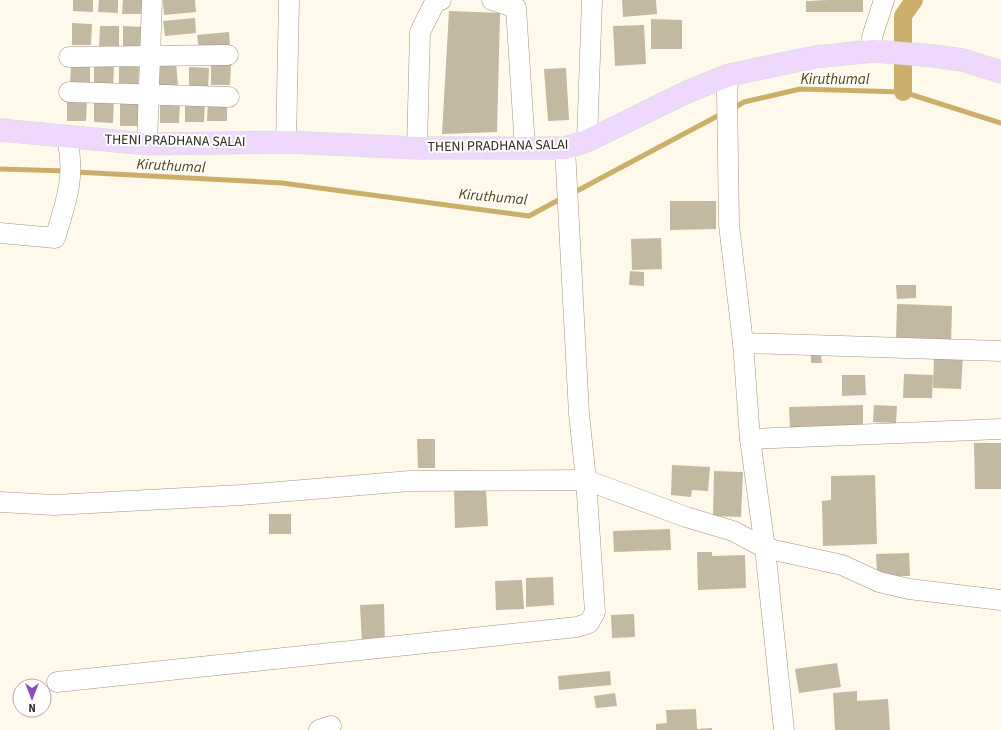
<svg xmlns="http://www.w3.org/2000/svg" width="1001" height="730" viewBox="0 0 1001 730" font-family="'Source Sans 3',sans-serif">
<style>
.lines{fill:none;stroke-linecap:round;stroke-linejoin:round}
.stream{stroke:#ccae6b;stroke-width:5}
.canal{stroke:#ccae6b;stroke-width:18}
.building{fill:#c3b8a2}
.minor-casing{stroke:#9f957f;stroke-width:21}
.major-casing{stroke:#d9d8d7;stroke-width:23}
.minor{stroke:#fff;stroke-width:20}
.major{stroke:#eed9fd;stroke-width:22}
.labels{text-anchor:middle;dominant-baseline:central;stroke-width:4;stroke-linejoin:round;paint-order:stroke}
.street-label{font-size:14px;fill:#2c281f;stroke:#fff}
.water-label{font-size:15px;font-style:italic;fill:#57420c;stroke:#fff}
</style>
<rect width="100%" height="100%" fill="#fff9eb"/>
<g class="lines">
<!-- stream -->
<g class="stream">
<path d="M732,109L744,102L800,89L903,92L1001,123"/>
<path d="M0,169L67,171"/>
<path d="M75,172L282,183L529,216L564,197"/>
<path d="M573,193L723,113"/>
</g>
<!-- canal -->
<path class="canal" d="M903,92V16L914,0"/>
</g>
<!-- building -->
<g class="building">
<path d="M73,0H93V12L73,11Z"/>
<path d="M99,0H118V13L98,12Z"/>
<path d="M123,0H142V14H122Z"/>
<path d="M163,0H195L196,12L164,15Z"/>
<path d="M622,0H656L657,14L623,17Z"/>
<path d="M829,0H863V12H806V1Z"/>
<path d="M449,11L500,13L497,132L442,134Z"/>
<path d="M195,18L196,33L165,36L163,21Z"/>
<path d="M651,19L682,20V49H651Z"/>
<path d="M72,23L92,24L91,45H72Z"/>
<path d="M644,25L646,64L615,66L613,26Z"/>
<path d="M100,26H119V48L99,47Z"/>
<path d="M123,26L143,27L142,49L123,48Z"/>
<path d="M229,32L230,47L199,50L197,35Z"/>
<path d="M176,62L178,86L157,87L155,64Z"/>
<path d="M211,63H231L230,85H211Z"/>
<path d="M71,65L90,66V87H70Z"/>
<path d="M94,65L114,66L113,87H94Z"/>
<path d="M119,66L139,67L138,89L119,88Z"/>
<path d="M189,67L209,68L208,89H189Z"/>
<path d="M566,68L569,120L548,121L544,69Z"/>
<path d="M67,99H87L86,121H67Z"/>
<path d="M208,99H227V121H207Z"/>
<path d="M185,100L205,101L204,122H185Z"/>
<path d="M94,101H114L113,123L94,122Z"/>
<path d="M160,101H180L179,123H160Z"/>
<rect x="120" y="104" width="19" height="22"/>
<path d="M670,201H716V229L670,230Z"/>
<path d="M661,238L662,269L632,270L631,239Z"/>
<path d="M630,271L644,272V286L629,285Z"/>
<path d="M896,285H916V298L897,299Z"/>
<path d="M897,304L952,306L951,343L896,341Z"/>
<path d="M811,354H821L822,363H811Z"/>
<path d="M934,357H963L961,389L933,388Z"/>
<path d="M904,374L933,375L932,398H903Z"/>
<path d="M842,375H865L866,395L842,396Z"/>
<path d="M863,405V426L790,428L789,407Z"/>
<path d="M874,405L897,406L896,423L873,422Z"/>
<path d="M417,439H435V468H418Z"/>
<path d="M974,443H1001V489H975Z"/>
<path d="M672,465L710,467L708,491L692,490L691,497L671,495Z"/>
<path d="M714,471L743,472L741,517L713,516Z"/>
<path d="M875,475L877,544L823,546L822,501L831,500V476Z"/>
<path d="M486,488L488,526L455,528L454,489Z"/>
<rect x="269" y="514" width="22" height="20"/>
<path d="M670,529L671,550L614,552L613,531Z"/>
<path d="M697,552H712V556L745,555L746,588L698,590Z"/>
<path d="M909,553L910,576H877L876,554Z"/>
<path d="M553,577L554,605L526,607V578Z"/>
<path d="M522,580L524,609L496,610L495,581Z"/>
<path d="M384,604L385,643L362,644L360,605Z"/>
<path d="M634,614L635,637L612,638L611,615Z"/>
<path d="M837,663L841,687L799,693L795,669Z"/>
<path d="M610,671L611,685L559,690L558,676Z"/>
<path d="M857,691V701L888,699L890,730H835L833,693Z"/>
<path d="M615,693L617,706L596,708L594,696Z"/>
<path d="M696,709L697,729L712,728V730H656V724L667,723L666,710Z"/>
</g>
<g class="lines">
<defs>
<g id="minor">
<path d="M492,0L516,8L525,148"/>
<path d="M874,51L872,37L884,0"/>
<path d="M69,57L228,55"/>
<path d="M729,75L727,93L729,225L743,343L750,439L765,548L784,730"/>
<path d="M69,92L229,97"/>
<path d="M587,141L592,0"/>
<path d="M286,142L289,0"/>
<path d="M147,144L152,0"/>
<path d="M417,148L420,32L436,0H441"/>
<path d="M565,148L579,414L586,480L686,517L733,531L765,548L842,565L879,582L909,589L1001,600"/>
<path d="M0,233L55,238C66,202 76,176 67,138"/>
<path d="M743,343L1001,351"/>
<path d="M750,439L1001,429"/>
<path d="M0,502L54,505L241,495L410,481L586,480L595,612L589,623L577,627L57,682"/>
<path d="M319,730L331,726"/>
</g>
<path id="major" d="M0,130L147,144L286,142L417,148H565L587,141L687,92L729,75L815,57L874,51L934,56L963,60L1001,72"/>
</defs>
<!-- minor casing -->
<use href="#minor" class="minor-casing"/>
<!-- major casing -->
<use href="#major" class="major-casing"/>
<!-- minor -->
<use href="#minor" class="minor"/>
<!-- major -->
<use href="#major" class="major"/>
</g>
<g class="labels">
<!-- street labels -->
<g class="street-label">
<text transform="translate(175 141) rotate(1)">THENI PRADHANA SALAI</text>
<text transform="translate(498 146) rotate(-1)">THENI PRADHANA SALAI</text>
</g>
<!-- water labels -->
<g class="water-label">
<text x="835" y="79">Kiruthumal</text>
<text transform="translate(171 166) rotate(3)">Kiruthumal</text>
<text transform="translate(493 197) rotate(5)">Kiruthumal</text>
</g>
</g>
<!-- north arrow -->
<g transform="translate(32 698) rotate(180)"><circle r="19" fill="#ffffff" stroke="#aba9a5"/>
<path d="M0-3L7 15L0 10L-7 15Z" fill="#924bbe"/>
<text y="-6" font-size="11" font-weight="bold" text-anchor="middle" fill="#2c281f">N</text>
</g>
</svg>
